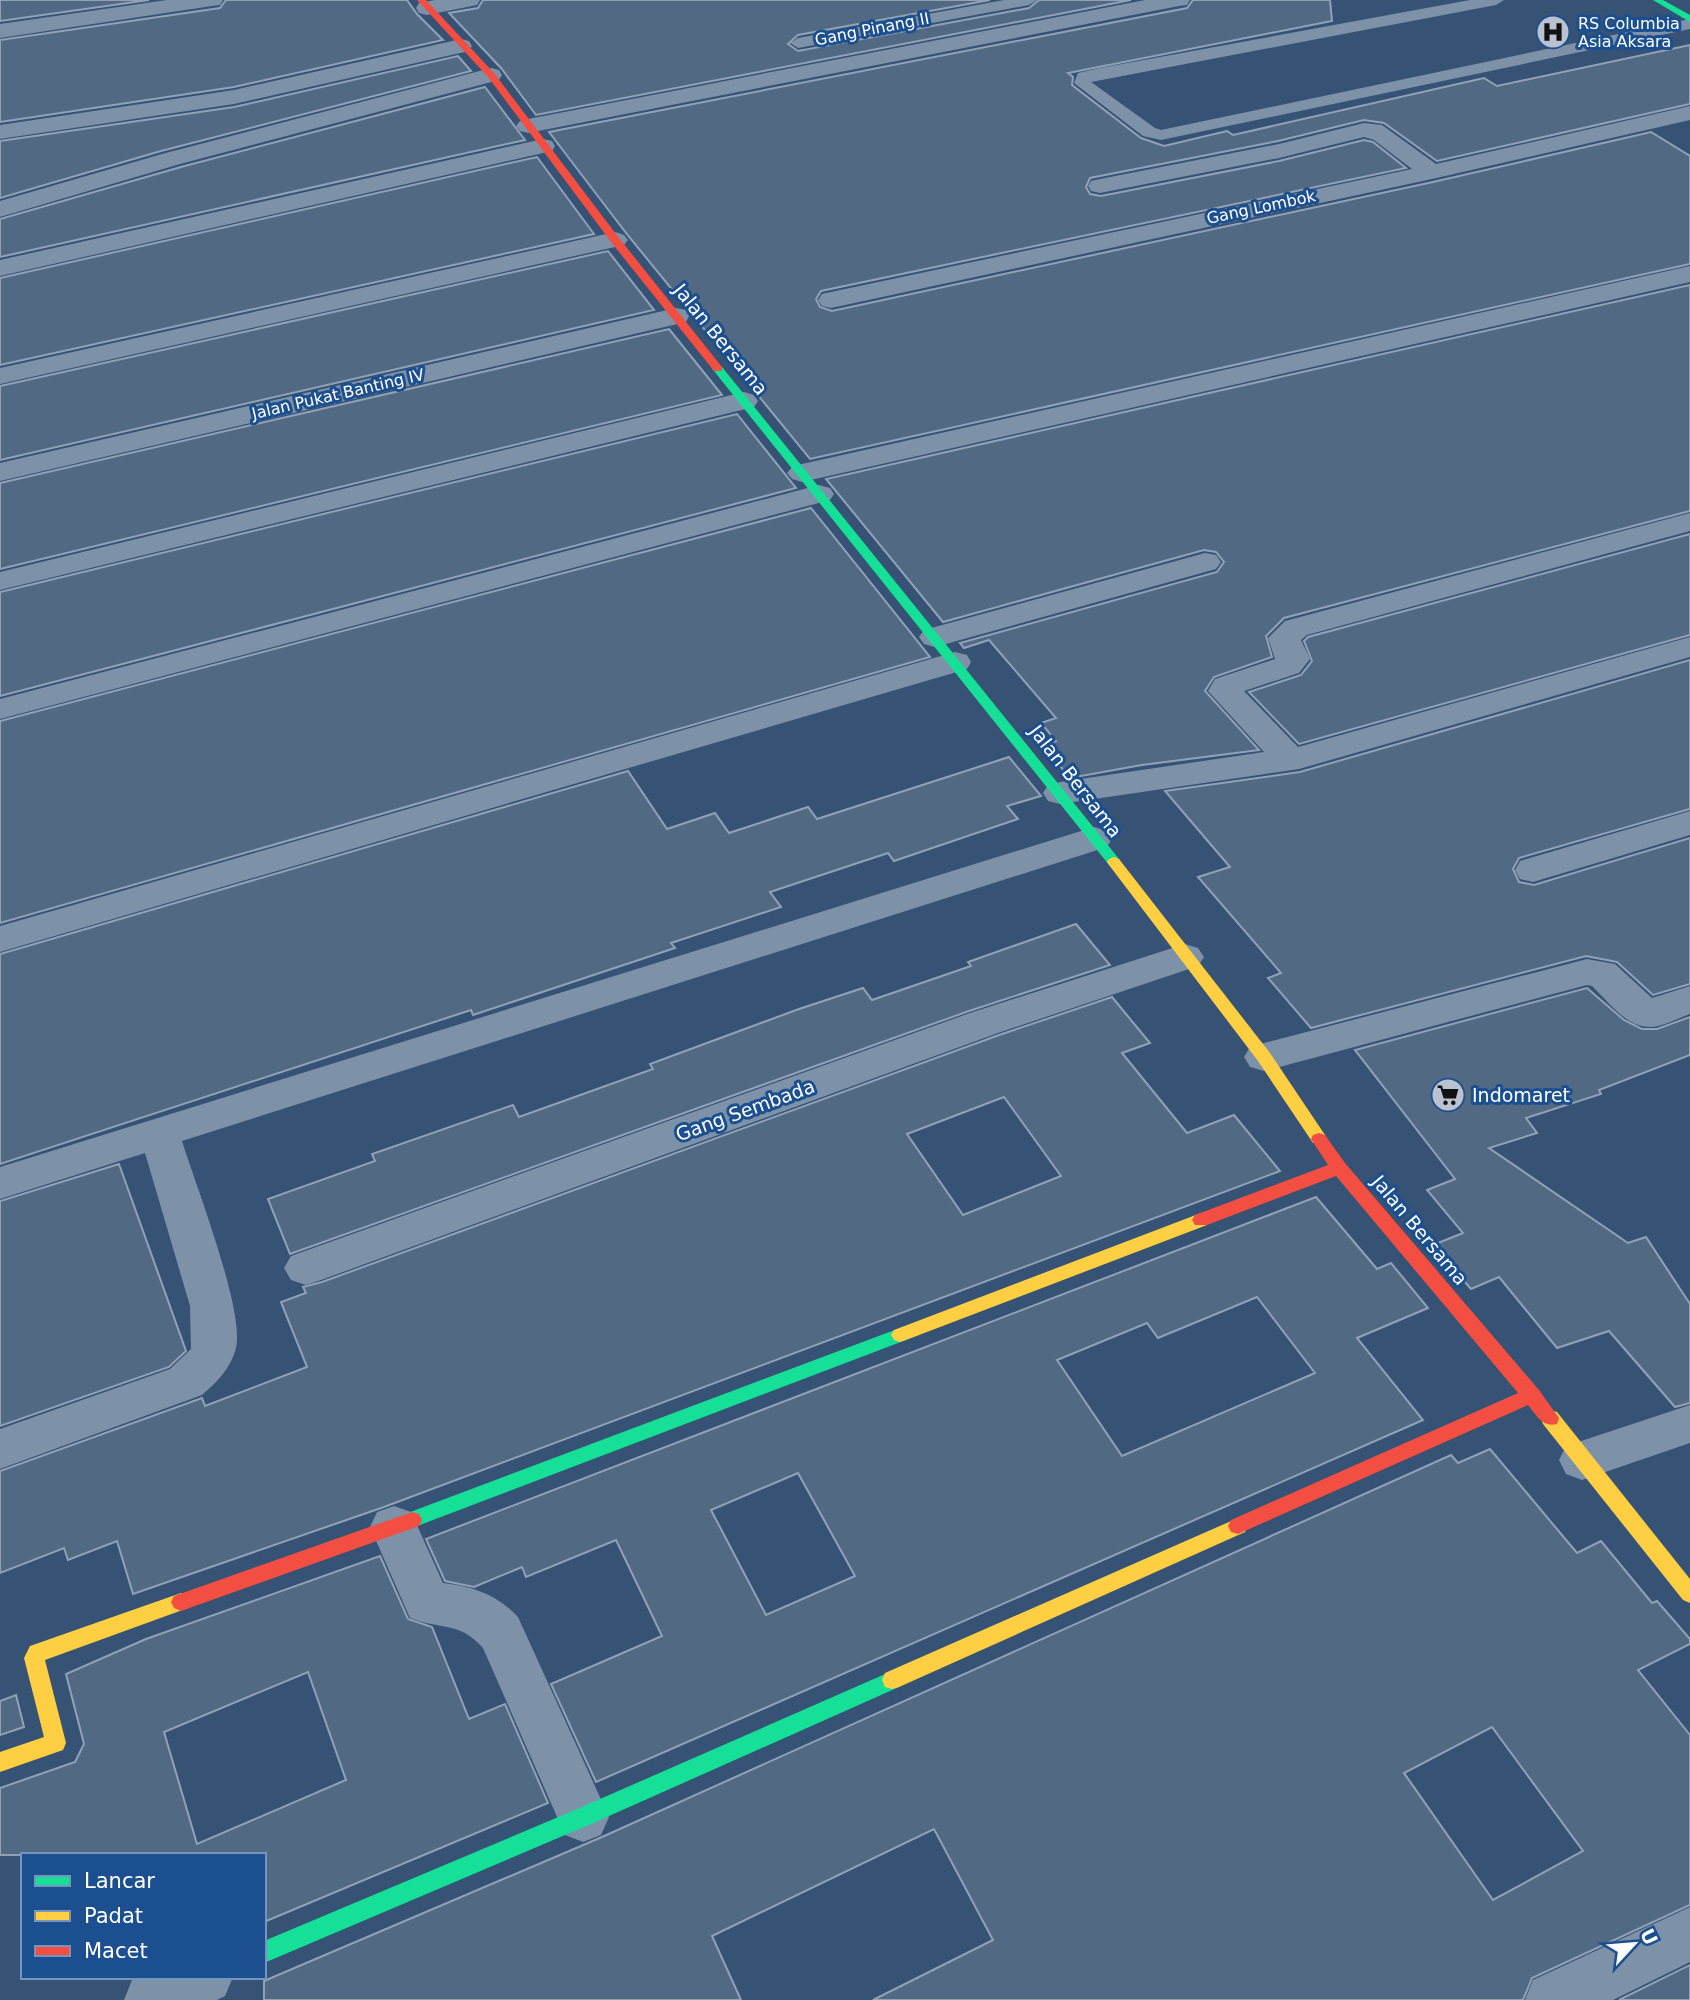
<svg xmlns="http://www.w3.org/2000/svg" width="1690" height="2000" viewBox="0 0 1690 2000" font-family="'DejaVu Sans',sans-serif">
<style>
.building{fill:#526984;stroke:#92a2b6;stroke-width:2;fill-rule:evenodd}
.lines{fill:none;stroke-linecap:round;stroke-linejoin:round}
.lane{fill:#7d92a8;fill-rule:evenodd}
.street{fill:#7d92a8;fill-rule:evenodd}
.fast{fill:#16e098;fill-rule:evenodd}
.slow{fill:#ffcf43;fill-rule:evenodd}
.jam{fill:#f24e42;fill-rule:evenodd}
.labels{text-anchor:middle;dominant-baseline:central;stroke-width:6;stroke-linejoin:round;paint-order:stroke}
.far-poi-label{font-size:16px;fill:#fff;stroke:#1b4f8f;text-anchor:start}
.far-street-label{font-size:16px;fill:#fff;stroke:#1b4f8f}
.street-label{font-size:19px;fill:#fff;stroke:#1b4f8f}
.poi-label{font-size:19px;fill:#fff;stroke:#1b4f8f;text-anchor:start}
</style>
<rect width="100%" height="100%" fill="#365274"/>
<!-- building -->
<g class="building">
<path d="M0,0H149L0,21Z"/>
<path d="M226,0H407L417,14L443,40L234,87L0,122V40L220,8Z"/>
<path d="M483,0H990L798,35L788,44L798,51L1029,8L1039,0H1131L536,115L501,68L449,13L478,8Z"/>
<path d="M1193,0H1330L1332,21L1068,73L1073,77L1072,85L1141,138L1164,146L1227,131L1233,135L1484,78L1497,86L1690,45V104L1437,161L1384,123L1364,120L1278,141L1090,178L1086,187L1090,194L1101,196L1279,161L1364,140L1373,142L1406,168L821,291L816,299L820,307L832,311L1433,182L1651,132L1690,156V264L810,459L626,233L549,132L1187,8Z"/>
<path d="M458,56L471,71L161,151L0,198V141L234,107Z"/>
<path d="M485,87L525,140L0,257V219L181,167Z"/>
<path d="M537,157L594,234L0,365V278Z"/>
<path d="M608,251L654,310L0,460V386Z"/>
<path d="M1690,285V511L1284,618L1266,636L1272,657L1214,677L1205,691L1259,750L1142,765L1070,778L1043,746L1056,741L1041,723L1056,718L989,640L964,648L960,643L1217,572L1224,562L1216,552L1204,550L943,622L826,479Z"/>
<path d="M669,329L722,395L0,569V483Z"/>
<path d="M737,414L796,488L0,696V592Z"/>
<path d="M811,508L930,657L0,923V721Z"/>
<path d="M1690,534V635L1299,744L1249,692L1301,675L1312,661L1304,641L1308,637Z"/>
<path d="M1690,660V809L1519,858L1513,869L1519,882L1534,885L1690,838V984L1653,995L1617,962L1586,956L1311,1028L1268,978L1281,973L1198,877L1230,867L1165,791L1300,772Z"/>
<path d="M1009,757L1041,796L1007,806L1018,819L894,861L888,853L770,892L781,907L671,943L675,948L473,1015L471,1010L0,1164V954L628,771L667,829L715,813L729,833L808,807L817,819Z"/>
<path d="M1076,924L1110,965L969,1011L290,1254L268,1199L375,1161L372,1154L513,1105L519,1117L653,1069L650,1064L799,1009L863,988L872,1000L971,966L968,962Z"/>
<path d="M1587,988L1624,1020L1642,1029H1657L1690,1017V1055L1599,1090L1601,1094L1526,1118L1537,1133L1489,1148L1628,1243L1646,1237L1690,1304V1403L1675,1407L1609,1331L1557,1348L1499,1277L1471,1289L1433,1245L1463,1233L1427,1190L1455,1179L1355,1050Z"/>
<path d="M1112,997L1150,1043L1122,1053L1187,1133L1234,1115L1280,1171L384,1507L133,1594L117,1541L68,1560L64,1548L0,1573V1471L202,1398L205,1406L307,1367L281,1302L306,1293L303,1287L322,1282L999,1035ZM1004,1097L1061,1176L963,1215L907,1134Z"/>
<path d="M119,1164L186,1351L169,1367L0,1426V1201Z"/>
<path d="M1316,1197L1377,1269L1391,1263L1428,1308L1357,1338L1423,1420L596,1782L551,1684L662,1636L616,1540L526,1577L522,1567L474,1587L445,1581L426,1539ZM1257,1297L1315,1373L1122,1456L1057,1360L1147,1323L1158,1338ZM798,1473L855,1576L766,1615L711,1510Z"/>
<path d="M1490,1449L1577,1553L1601,1541L1652,1603L1657,1601L1690,1639V1644L1638,1670L1690,1735V1905L1532,1978L1523,2000H873L993,1940L934,1829L712,1936L741,2000H264V1981L602,1837L1451,1455L1458,1463ZM1492,1727L1583,1851L1493,1900L1404,1773Z"/>
<path d="M380,1556L408,1619L432,1627L469,1719L505,1704L548,1803L264,1922V1855H0V1788L75,1762L84,1744L66,1674L146,1639ZM308,1672L346,1780L197,1844L164,1732Z"/>
<path d="M16,1695L24,1727L0,1735V1701Z"/>
<path d="M1690,1965V2000H1619Z"/>
</g>
<g class="lines">
<!-- lane -->
<g class="lane">
<path d="M1004,0H1037L1029,5L798,48L790,43L798,38Z"/>
<path d="M1470,0H1504L1496,5L1091,82L1155,128L1161,130L1690,19V29L1161,140L1143,136L1074,83L1078,73L1100,68Z"/>
</g>
<!-- street -->
<g class="street">
<path d="M167,0H223L220,5L212,6L0,38V24Z"/>
<path d="M435,0H480L477,5L427,15L419,13L416,8L419,3Z"/>
<path d="M1145,0H1190L1187,5L1179,6L528,133L520,131L516,126L520,121L528,119Z"/>
<path d="M461,39L469,41L472,46L469,51L234,104L0,139V125L234,90Z"/>
<path d="M491,68L499,70L502,75L499,80L180,164L0,217V201L162,154Z"/>
<path d="M1690,106V120L1432,179L831,308L822,306L818,300L822,294L831,292L1412,169L1374,140L1364,137L1279,158L1100,193L1091,191L1088,186L1091,181L1100,179L1279,144L1364,123L1382,125L1436,164Z"/>
<path d="M543,139L552,141L555,146L552,151L0,276V260Z"/>
<path d="M615,232L624,235L628,240L624,245L0,384V368Z"/>
<path d="M1690,266V282L802,482L792,479L787,473L792,467L802,464Z"/>
<path d="M676,308L686,310L689,316L686,322L0,481V463Z"/>
<path d="M744,392L754,395L758,401L754,407L0,590V572Z"/>
<path d="M819,485L830,488L834,494L830,500L0,719V699Z"/>
<path d="M1690,513V531L1307,635L1301,640L1310,659L1299,673L1244,691L1298,747L1690,637V657L1299,769L1060,804L1048,801L1043,793L1048,785L1060,782L1264,752L1208,691L1215,679L1275,659L1268,638L1285,621Z"/>
<path d="M1205,553L1216,555L1221,562L1216,569L935,647L924,644L919,637L924,630Z"/>
<path d="M955,652L967,655L971,662L967,669L0,952V926Z"/>
<path d="M1690,811V835L1533,882L1520,879L1515,870L1520,861Z"/>
<path d="M1094,827L1107,831L1112,839L1107,847L182,1141C195,1183 245,1311 236,1348C231,1368 217,1382 202,1395L0,1469V1429L170,1369L191,1349L190,1306L145,1153L0,1199V1167Z"/>
<path d="M1185,944L1198,948L1204,957L1198,966L998,1033L321,1280L306,1285L291,1280L284,1268L291,1256L970,1013Z"/>
<path d="M1587,959L1615,964L1652,998L1690,986V1014C1679,1018 1664,1026 1652,1027C1626,1028 1608,1001 1592,986L1587,985L1264,1071L1250,1067L1244,1057L1250,1047L1264,1043Z"/>
<path d="M1690,1405V1443L1582,1480L1566,1474L1559,1460L1566,1446Z"/>
<path d="M394,1506L411,1512L443,1583C472,1586 498,1595 518,1617L609,1817L601,1835L583,1842L565,1835L483,1648C459,1621 441,1630 410,1618L370,1527L377,1512Z"/>
<path d="M1690,1907V1962L1613,2000H1525L1533,1980Z"/>
<path d="M140,1977H233L225,1996L217,2000H124L132,1980Z"/>
</g>
<!-- fast -->
<g class="fast">
<path d="M1653,0H1663L1690,15V22Z"/>
<path d="M718,366L722,367L1119,859L1121,862L1119,865H1109L714,371L712,369Z"/>
<path d="M900,1328L906,1330L909,1335L906,1340L412,1528L405,1526L402,1520L405,1514Z"/>
<path d="M892,1671L899,1673L902,1680L899,1687L591,1824L264,1963V1941L575,1810Z"/>
</g>
<!-- slow -->
<g class="slow">
<path d="M1114,857L1119,859L1270,1053L1325,1135L1327,1139L1325,1143H1313L1258,1061L1109,865L1107,862L1109,859Z"/>
<path d="M1201,1213L1207,1215L1210,1220L1207,1225L906,1340L900,1342L894,1340L891,1335L894,1330Z"/>
<path d="M1550,1410L1557,1412L1690,1579V1603L1683,1600L1543,1424L1541,1418L1543,1412Z"/>
<path d="M1238,1518L1245,1520L1248,1526L1245,1532L899,1687L892,1689L885,1687L882,1680L885,1673Z"/>
<path d="M181,1593L188,1596L191,1602L188,1608L45,1660L66,1743L63,1750L0,1772V1752L44,1737L24,1658L30,1646Z"/>
</g>
<!-- jam -->
<g class="jam">
<path d="M417,0H426L494,73L619,238L722,367V371H714L611,242L488,77Z"/>
<path d="M1319,1133L1325,1135L1345,1163L1539,1390L1559,1418L1557,1424C1543,1428 1536,1415 1528,1405L1238,1534L1231,1532L1228,1526L1231,1520L1518,1393L1336,1176L1207,1225H1195L1192,1220L1195,1215L1328,1165L1311,1139L1313,1135Z"/>
<path d="M412,1512L419,1514L422,1520L419,1526L181,1611L174,1608L171,1602L174,1596Z"/>
</g>
</g>
<!-- icons -->
<defs>
<symbol id="hospital-disc" viewBox="-11 -11 22 22"><circle r="9.5" fill="#b9c2ce" stroke="#1b4f8f"/><path d="M-5-5h3v3.5h4V-5h3V5h-3V1.5h-4V5h-3Z" fill="#111"/></symbol>
<symbol id="supermarket-disc" viewBox="-11 -11 22 22"><circle r="9.5" fill="#b9c2ce" stroke="#1b4f8f"/><path d="M-6-5.5h2.5l.6 2H6L4.5 2H-2.5L-4.4-4H-6ZM-1.5 3.2a1.3 1.3 0 1 0 .1 0ZM3 3.2a1.3 1.3 0 1 0 .1 0Z" fill="#111"/></symbol>
</defs>
<g fill-rule="evenodd">
<use href="#hospital-disc" x="1534" y="13" width="38" height="38"/>
<use href="#supermarket-disc" x="1429" y="1076" width="38" height="38"/>
</g>
<g class="labels">
<!-- far-poi labels -->
<g class="far-poi-label">
<text x="1578" y="23">RS Columbia<tspan x="1578" dy="18">Asia Aksara</tspan></text>
</g>
<!-- far-street labels -->
<g class="far-street-label">
<text transform="translate(872 29) rotate(-11)">Gang Pinang II</text>
<text transform="translate(1261 207) rotate(-12)">Gang Lombok</text>
<text transform="translate(338 394) rotate(-13)">Jalan Pukat Banting IV</text>
</g>
<!-- street labels -->
<g class="street-label">
<text transform="translate(721 339) rotate(51)">Jalan Bersama</text>
<text transform="translate(1076 781) rotate(52)">Jalan Bersama</text>
<text transform="translate(745 1110) rotate(-20)">Gang Sembada</text>
<text transform="translate(1420 1230) rotate(50)">Jalan Bersama</text>
</g>
<!-- poi labels -->
<g class="poi-label">
<text x="1472" y="1095">Indomaret</text>
</g>
</g>
<!-- legend -->
<rect x="21" y="1853" width="245" height="126" fill="#1b4f8f" stroke="#7695bc" stroke-width="2"/>
<rect x="35" y="1876" width="35" height="10" fill="#16e098" stroke="#7695bc" stroke-width="2"/>
<text x="84" y="1888" font-size="21" fill="#ffffff">Lancar</text>
<rect x="35" y="1911" width="35" height="10" fill="#ffcf43" stroke="#7695bc" stroke-width="2"/>
<text x="84" y="1923" font-size="21" fill="#ffffff">Padat</text>
<rect x="35" y="1946" width="35" height="10" fill="#f24e42" stroke="#7695bc" stroke-width="2"/>
<text x="84" y="1958" font-size="21" fill="#ffffff">Macet</text>
<!-- north arrow -->
<g transform="translate(1634 1944) rotate(64)" stroke="#1b4f8f" stroke-width="5" paint-order="stroke">
<path d="M0-5L12 26L0 18L-12 26Z" fill="#ffffff"/>
<text y="-10" font-size="19" font-weight="bold" text-anchor="middle" fill="#ffffff">U</text>
</g>
</svg>
